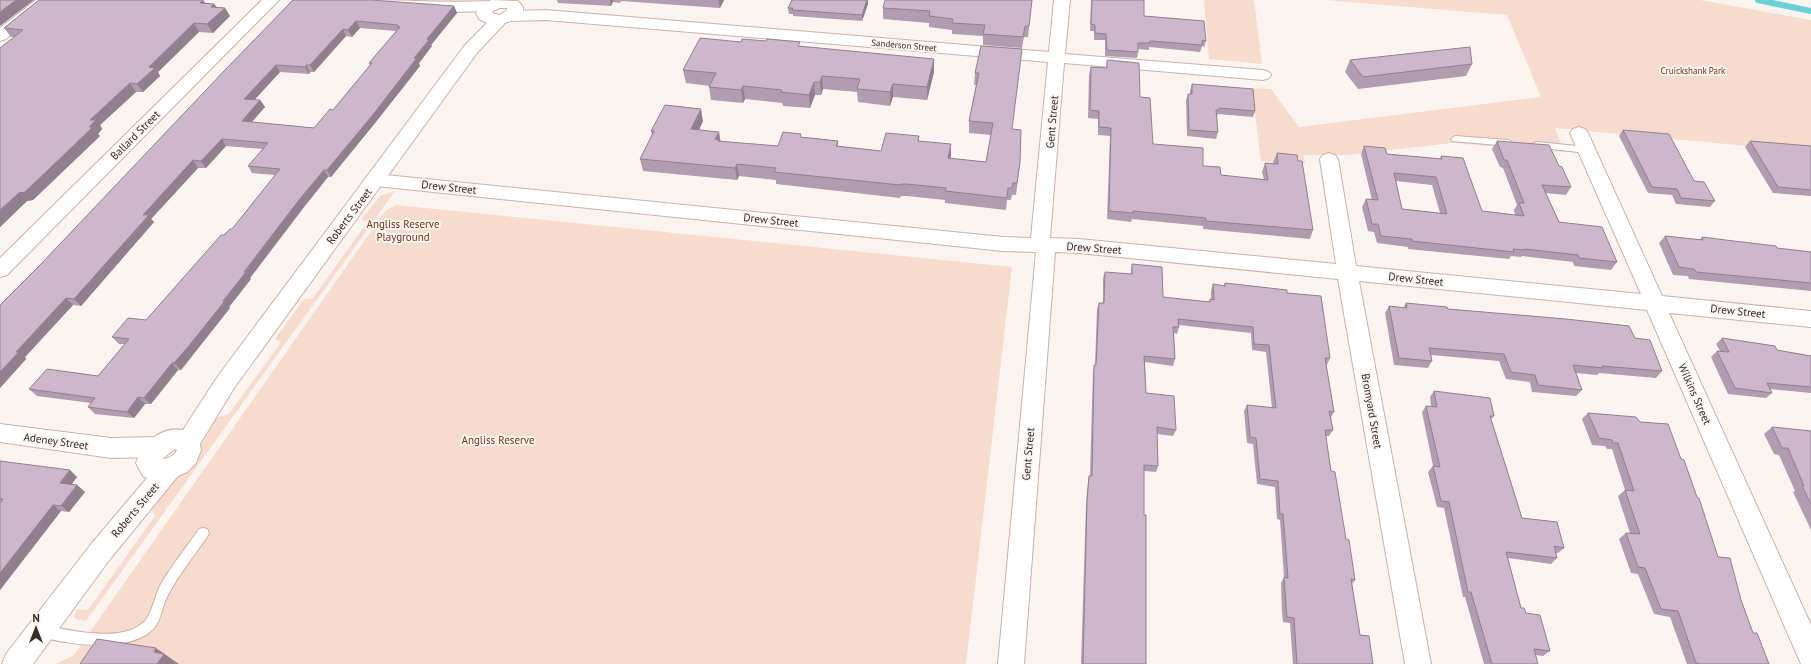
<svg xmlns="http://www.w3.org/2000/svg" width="1811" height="664" viewBox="0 0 1811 664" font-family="'PT Sans',sans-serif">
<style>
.green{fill:#f8dbcf}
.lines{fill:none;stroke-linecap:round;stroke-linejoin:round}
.stream{stroke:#68d1d8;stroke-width:6}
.lane-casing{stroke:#ceb1a6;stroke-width:2}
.street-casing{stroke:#ceb1a6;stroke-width:2}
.secondary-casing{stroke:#ceb1a6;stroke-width:2}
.lane{fill:#fff;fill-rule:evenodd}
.street{fill:#fff;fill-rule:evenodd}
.secondary{fill:#fff;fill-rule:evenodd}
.wall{fill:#b09daf;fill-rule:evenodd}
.shaded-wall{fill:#90808e}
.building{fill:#cdb7cb;stroke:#90808e;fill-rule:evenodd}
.labels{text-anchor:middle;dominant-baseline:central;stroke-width:4;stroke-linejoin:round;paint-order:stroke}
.far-street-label{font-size:9px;fill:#362b26;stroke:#fbf5f2}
.far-park-label{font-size:9px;fill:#743213;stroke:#fbf5f2}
.street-label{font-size:11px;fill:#362b26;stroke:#fbf5f2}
.park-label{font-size:11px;fill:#743213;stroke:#fbf5f2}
</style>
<rect width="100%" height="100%" fill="#fbf5f2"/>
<!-- green -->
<g class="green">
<path d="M1204,0H1254L1262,64L1209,59Z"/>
<path d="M1326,0H1700L1811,20V152L1555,128L1564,152L1452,143L1347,155H1304L1305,164L1261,161L1252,88L1271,89L1299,127L1541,97L1507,15Z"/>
<path d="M395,191L86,621L76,619L74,617L77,609L88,610L155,516L150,509V506L198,453L214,418L229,414L281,342L275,339L304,299L313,298L368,221L361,220L380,196Z"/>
<path d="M396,205L1012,267L966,664H55L73,656L386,210Z"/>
</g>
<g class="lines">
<!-- stream -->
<path class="stream" d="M1758,0L1811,11"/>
<defs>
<g id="lane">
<path d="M1455,136L1509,140L1513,143L1509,146L1452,141L1451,139Z"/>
<path d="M1537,142L1587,147L1591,150L1587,153L1534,147V143Z"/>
<path d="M203,528L207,529L209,533L207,537C194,556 179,574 168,595C162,605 162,619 154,628C133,653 65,646 38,635L36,631L38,627L42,625C70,630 123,644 145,621C153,611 155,595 161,584C172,565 186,548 199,529Z"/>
</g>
<g id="street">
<path d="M36,0H53L6,39L0,41V28Z"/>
<path d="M262,0H279L7,275L0,277V258Z"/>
<path d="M361,0C404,0 447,3 490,1L495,3L498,6L495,9L490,11L451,12L369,5L364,3Z"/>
<path d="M1054,0H1070L1065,54L1263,70L1269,72L1271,75L1269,78L1263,80L1064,63L1050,238L1079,239L1336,264L1320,159L1323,155L1329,153L1335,155L1338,159L1356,266L1641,294L1570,133L1573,129L1579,127L1585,129L1588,133L1662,296L1811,311V327L1669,313L1811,625V664H1801L1647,310L1359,281L1431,664H1405L1338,279L1079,253L1055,252L1024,664H998L1036,252L1003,251L376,186L370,184L367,180L370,176L376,174L1003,237L1031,238L1048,62L546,20L511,21L506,19L503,16L506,13L511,11L546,10L1049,52Z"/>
<path d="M0,424L111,438L157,437L165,440L169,447L165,454L157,457L111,458L0,442Z"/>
</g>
<path id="secondary" d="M491,0L518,1L523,7V11L514,20L505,23L477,53L234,388L200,444L201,450L196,463L187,472L178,476L110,559L33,664H2L6,654L92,543L147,478L143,476L136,463C142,443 161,426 183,430L218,376L465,45L487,23L479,19L476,13L481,5ZM500,8H507V10L500,15L492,13L493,11ZM175,449L177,450C174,456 168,459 162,459Z"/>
</defs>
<!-- lane casing -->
<use href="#lane" class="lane-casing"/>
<!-- street casing -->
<use href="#street" class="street-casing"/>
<!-- secondary casing -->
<use href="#secondary" class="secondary-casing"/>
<!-- lane -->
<use href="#lane" class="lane"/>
<!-- street -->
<use href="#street" class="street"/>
<!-- secondary -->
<use href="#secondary" class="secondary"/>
</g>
<!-- wall -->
<g class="wall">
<path d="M39,0H203L205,3L214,4L217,7L225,8L230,16L213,33L199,32L158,72L160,76L143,92H136L100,125L102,129L98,134L100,136L33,200L27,201L0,227V48L14,37H11L4,28Z"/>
<path d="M293,0L454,6L457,13L431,45L432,46L419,63L420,66L375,123L331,177H328L304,207L250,278L251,279L229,307L230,308L181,370H178L151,404H145L134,418L95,414L88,407L91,403L37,396L29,389L98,376L125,344H119L112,337L146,320L224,235L232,229L275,175L252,173L248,166L263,149L226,146L206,168H198L151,219L154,222L81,306L73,305L25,357L26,359L0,388V305L41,264ZM360,28L396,31L369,63L370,65L333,110L314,128L252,122L265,107L260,100H254L280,72L309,74L310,72H314L346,36L352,37Z"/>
<path d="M557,0H724L720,8L621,1L620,3L613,2L611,6L558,3Z"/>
<path d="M1032,0L1028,37H1024L1022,48L983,45V36L952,34V30L929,27V23L883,19V8Z"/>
<path d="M1091,0H1144V16L1206,41L1204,47L1202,46L1200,52L1149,47V50L1138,49V52L1137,58L1105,56V40H1094V31H1090Z"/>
<path d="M868,4L862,21L793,16V14H789L788,8Z"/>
<path d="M741,42L800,46L934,72L927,100L893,97L890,106L858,102L857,92L823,89L821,95H815L810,108L783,106L782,103L745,99L743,103L711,100L709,87L710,86L686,83L683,70Z"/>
<path d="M981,46L1012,129L1020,162L1016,195H1012L1011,200H1007L1006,210L945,203V200L907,196H901L900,198L776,184V180L739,176L737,180L643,171L640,159L652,135L651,131L703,121L699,130L720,142L778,146L802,137L838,141V146L881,151L919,136V141L951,156L950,158L986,162L991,135L969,133V121L976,85H974L975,73Z"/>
<path d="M1107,60L1140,97L1153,144L1203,166L1221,175L1264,180L1262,172L1265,163L1274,164L1273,162L1277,153L1313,230L1310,239L1203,229V226L1132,219L1131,222L1107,219L1110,136L1098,135V119L1088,118L1089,75L1091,67L1106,68Z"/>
<path d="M1350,60L1472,64L1466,76L1358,89L1345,72Z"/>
<path d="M1192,84L1255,111L1253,117L1218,114L1217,116L1218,132L1216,139L1187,136L1186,100L1188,94H1190V91Z"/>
<path d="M1623,130L1694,181L1715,201L1710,207L1676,204L1672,195L1648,193L1619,136Z"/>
<path d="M1497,141L1559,166L1571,187L1566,195L1546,193L1559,222L1617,262L1611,270L1574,266L1573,262L1522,256L1521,257L1511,256L1509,259L1408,249V247L1377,243L1374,232L1368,231L1362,207L1366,199L1372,200L1361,154L1364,146L1387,154L1440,159L1441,156L1482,211L1515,215L1514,210L1517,205L1503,168L1500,167L1492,149ZM1396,181L1432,185L1440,213L1402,209Z"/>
<path d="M1750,141L1811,146V196L1773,193L1745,147Z"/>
<path d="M1665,236L1700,240L1702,237L1777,248L1811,252V291L1689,279L1688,276L1673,275L1659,243Z"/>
<path d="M1132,264L1163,297L1209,302L1210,299H1211V291L1213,284L1224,286L1225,283L1287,293L1330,358L1327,365L1326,364L1334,412L1331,417L1333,430L1329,436H1326L1331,471L1355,580L1352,584L1360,635L1373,664H1293L1290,623L1283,622L1282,612L1281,583L1284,577L1280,520L1277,519L1275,487L1257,484L1253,444L1247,443L1244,411L1247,405L1272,408L1266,352L1252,350L1251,333L1179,325V327L1177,334L1174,333L1175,359L1173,366L1145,362L1146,393L1176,430L1173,436L1157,434L1158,466L1156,472L1144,471V515L1146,664H1081L1086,505L1088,482L1089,476H1090L1093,371L1095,365L1097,309L1099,303H1103V278L1105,272L1131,274V271Z"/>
<path d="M1406,303L1635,338L1662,371L1656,378L1599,373L1597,375L1576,373L1582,390L1576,396L1532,392L1530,382L1506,379L1499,361L1431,355L1432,361L1428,368L1394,365L1385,313L1389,306L1403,308Z"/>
<path d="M1722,338L1777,350L1811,356V393L1771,389L1772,393L1766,398L1728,394L1711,357L1717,351H1720L1716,344Z"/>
<path d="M1434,391L1494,416L1491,419L1522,518L1564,548L1558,553H1556L1557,558L1551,564L1508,558L1521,608L1526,613L1550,651L1543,656L1535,655L1538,664H1484L1465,597H1463L1444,508L1437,507L1428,472L1433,466L1422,412L1426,406H1431L1430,397Z"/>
<path d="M1588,413L1640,422L1681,459L1697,497L1718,557L1741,600L1753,633L1769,664H1687L1670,617L1654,614L1638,574L1631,573L1619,539L1626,533H1630L1618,496L1625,490L1612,449H1607L1605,446L1592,445L1582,419Z"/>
<path d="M1772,427L1811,431V530L1793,492L1795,491L1779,455L1774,454L1764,434Z"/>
<path d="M0,461L77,477L71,485H77L85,492L69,512L61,511L0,590Z"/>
</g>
<!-- shaded-wall -->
<g class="shaded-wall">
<path d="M16,0H34L0,26V12Z"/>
<path d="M203,0L208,8L200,3Z"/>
<path d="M610,0H613V2L611,6Z"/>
<path d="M718,0H724L720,8Z"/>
<path d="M867,0H868V4L862,21V15Z"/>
<path d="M214,4L220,12L211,7Z"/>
<path d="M454,6L457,13L431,45L432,46L419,63L420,66L375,123L331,177L327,170L414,58L427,39Z"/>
<path d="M225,8L230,16L213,33L207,24Z"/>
<path d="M356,21L360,28L352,37L348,30Z"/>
<path d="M194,23L199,32L158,72L160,76L143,92L137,84L149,67Z"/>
<path d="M343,29L346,36L314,72L310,65Z"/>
<path d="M934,59V72L927,100V87Z"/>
<path d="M276,65L280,72L249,106L244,99Z"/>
<path d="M306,65L310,72L309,74L305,67Z"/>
<path d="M822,76L823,89L821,95L820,82Z"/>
<path d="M814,82L815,95L810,108L809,95Z"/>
<path d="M130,83L136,92L100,125L102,129L98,134L100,136L33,200L27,201L0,227V210L89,127L90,120Z"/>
<path d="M893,84V97L890,106V92Z"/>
<path d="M743,86L745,99L743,103L741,90Z"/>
<path d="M260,100L265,107L246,128L242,121Z"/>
<path d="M701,109L703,121L694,141L691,129Z"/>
<path d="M719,132L721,144L715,139Z"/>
<path d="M222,139L226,146L206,168L201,161Z"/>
<path d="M951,144V156L948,170V158Z"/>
<path d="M193,160L198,168L151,219L154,222L81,306L74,299L143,215Z"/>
<path d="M737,164L739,176L737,180L735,168Z"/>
<path d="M324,170L328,177L304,207L250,278L251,279L229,307L230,308L181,370L174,363L223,301L299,200Z"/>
<path d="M66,298L73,305L25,357L26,359L0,388V372L16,352Z"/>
<path d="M172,363L178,370L151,404L144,398Z"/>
<path d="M138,397L145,404L134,418L127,412Z"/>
<path d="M70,470L77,477L68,489L60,483Z"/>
<path d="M77,485L85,492L69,512L61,506Z"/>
<path d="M53,505L61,511L0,590V573Z"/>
<path d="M156,648L176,662L179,664H157L154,652Z"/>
</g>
<!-- building -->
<g class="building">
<path d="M0,0H16L0,12Z"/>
<path d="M39,0H203L200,3L214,4L211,7L225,8L207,24L194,23L149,67L155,68L137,84L130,83L90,120H96L89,127H93L25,192L19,193L0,210V48L23,30L4,28Z"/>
<path d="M293,0H371L454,6L427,39L429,40L414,58L416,59L372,116L327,170H324L299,200L244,272H246L223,301L224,302L188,347L174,363H172L144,398L138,397L127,412L88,407L95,398L29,389L47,369L98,376L129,339L112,337L128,318L146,320L221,235H224L230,229H232L280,169L248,166L268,143L222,139L201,161L193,160L143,215H149L74,299L66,298L16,352H19L0,372V305L41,264L224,71ZM356,21L398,25L397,26L400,27L369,63H372L333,110L330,109L314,128L242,121L260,100L244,99L276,65L305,67L306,65H310L343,29L348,30Z"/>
<path d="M792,0H867L862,15L792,10L793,8H788Z"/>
<path d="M885,0H1032L1029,26H1025L1023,37L983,34L985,25L952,23L953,19L929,16L930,11L883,8Z"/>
<path d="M1092,0H1144V16L1204,21L1206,41L1202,40V45L1150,41V43H1138V52L1107,50L1106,34L1095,33V25L1091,24Z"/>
<path d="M700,38L741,42L742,39L766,41L767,39L800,42L798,46L934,59L927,87L893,84L890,92L857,89L860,79L822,76L820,82H814L809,95L781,92L782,90L743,86L741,90L709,87L716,73L683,70Z"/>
<path d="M981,46L1022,49L1012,129L1021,130L1020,162L1017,183H1013L1012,188H1008L1007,198L945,191L946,188L907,184H901L900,185L774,172L776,168L737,164L735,168L640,159L654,131H651L665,105L701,109L691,129L719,132L715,139L719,140L718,141L778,146L783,132L801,134L800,137L838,141L836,146L881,151L886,133L919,136L918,141L951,144L948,158L986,162L993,123L969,121L979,73H975Z"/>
<path d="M1470,47L1472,64L1363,77L1350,60Z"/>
<path d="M1107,60L1139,63L1140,97L1150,98L1153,144L1203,148V166L1220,167L1221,175L1268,180L1265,163L1278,164L1277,153L1297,155L1298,161H1302L1313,230L1206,221V218L1133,211V213L1109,211L1111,128L1099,127V111L1090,110L1091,67L1107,68Z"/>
<path d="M1192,84L1253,89L1255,111L1219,108V110H1216L1218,132L1189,130L1188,94H1192Z"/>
<path d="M1623,130L1669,134L1694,181L1704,182L1715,201L1681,198L1677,189L1652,187Z"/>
<path d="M1497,141L1549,145L1559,166L1562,167L1571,187L1542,185L1559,222L1602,227L1617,262L1579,258L1578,255L1525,249L1526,250L1513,249L1514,252L1412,241V239L1381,236L1378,224H1372L1366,199L1378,200L1364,146L1385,148L1387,154L1442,159L1441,156L1463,158L1482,211L1524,216L1519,203H1524L1507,160H1504ZM1394,173L1436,177L1447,214L1402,209Z"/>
<path d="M1750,141L1811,146V190L1778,187Z"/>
<path d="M1665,236L1703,240L1702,237L1734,241L1776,246L1777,248L1811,252V283L1696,272L1694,269L1679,267Z"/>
<path d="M1132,264L1162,267L1163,297L1210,302V299L1214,300L1213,284L1225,286V283L1287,290V293L1321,296L1330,358H1325L1334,412L1329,411L1333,430H1325L1331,471L1335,472L1346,539L1349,540L1355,580L1351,579L1360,635L1369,636L1373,664H1297L1294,618L1287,617L1286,607L1284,577L1288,578L1283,514H1280L1278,481L1260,479L1256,438L1250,437L1247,405L1276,408L1269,345L1254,344L1253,327L1178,319L1179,327H1173L1175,359L1144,356L1146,393L1174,396L1176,430L1157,427L1158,466L1144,465V515H1146V664H1083L1087,500L1089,476H1092L1094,365H1096L1099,303H1104L1105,272L1132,274Z"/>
<path d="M1406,303L1447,307L1448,309L1566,319L1629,326L1635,338L1650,340L1662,371L1602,366L1603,368L1573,365L1582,390L1538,385L1535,375L1511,372L1504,354L1429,348L1432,361L1399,358L1389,306L1407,308Z"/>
<path d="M1722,338L1775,346L1777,350L1811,356V387L1767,383L1772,393L1735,388L1717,351L1729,352Z"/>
<path d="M1434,391L1490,398L1494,416H1490L1522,518L1557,522L1564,548L1554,546L1557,558L1506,552L1521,608H1524L1526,613L1540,615L1550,651L1534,649L1538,664H1492L1471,592H1468L1449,502L1441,501L1433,466L1440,467L1426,406L1437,407Z"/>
<path d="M1588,413L1636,417L1640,422L1668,424L1681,459L1684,460L1697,497L1699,498L1718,557L1730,558L1741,600L1753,633H1757L1769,664H1699V663H1696L1678,611L1661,609L1645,568L1638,567L1626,533L1640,534L1625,490L1634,491L1618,443H1613L1612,440L1599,438Z"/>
<path d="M1772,427L1811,431V504L1802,486H1804L1788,448H1782Z"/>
<path d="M0,461L70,470L60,483L77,485L61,506L53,505L0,573V503L3,499H0Z"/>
<path d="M97,639L156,648L154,652L164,654L157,664H80Z"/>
</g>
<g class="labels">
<!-- far-street labels -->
<g class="far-street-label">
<text transform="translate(904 45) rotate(5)">Sanderson Street</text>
</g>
<!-- far-park labels -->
<g class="far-park-label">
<text x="1693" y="70">Cruickshank Park</text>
</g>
<!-- street labels -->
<g class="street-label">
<text transform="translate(1052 122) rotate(-85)">Gent Street</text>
<text transform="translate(135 135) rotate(-45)">Ballard Street</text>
<text transform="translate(449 187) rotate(6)">Drew Street</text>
<text transform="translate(349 216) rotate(-53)">Roberts Street</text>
<text transform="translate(771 220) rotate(6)">Drew Street</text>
<text transform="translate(1094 248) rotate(4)">Drew Street</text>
<text transform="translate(1416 279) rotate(6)">Drew Street</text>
<text transform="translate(1738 311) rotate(6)">Drew Street</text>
<text transform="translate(1695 394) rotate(66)">Wilkins Street</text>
<text transform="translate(1372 411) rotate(80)">Bromyard Street</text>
<text transform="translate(56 441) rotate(8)">Adeney Street</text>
<text transform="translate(1028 454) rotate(-85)">Gent Street</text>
<text transform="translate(135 510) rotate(-50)">Roberts Street</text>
</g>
<!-- park labels -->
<g class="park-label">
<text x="403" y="224">Angliss Reserve<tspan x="403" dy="13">Playground</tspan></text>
<text x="498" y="440">Angliss Reserve</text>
</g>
</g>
<!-- north arrow -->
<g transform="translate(36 628)" stroke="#fbf5f2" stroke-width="3" paint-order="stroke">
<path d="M0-3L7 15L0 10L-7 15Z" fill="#362b26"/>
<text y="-6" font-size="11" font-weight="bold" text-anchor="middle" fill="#362b26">N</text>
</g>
</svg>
